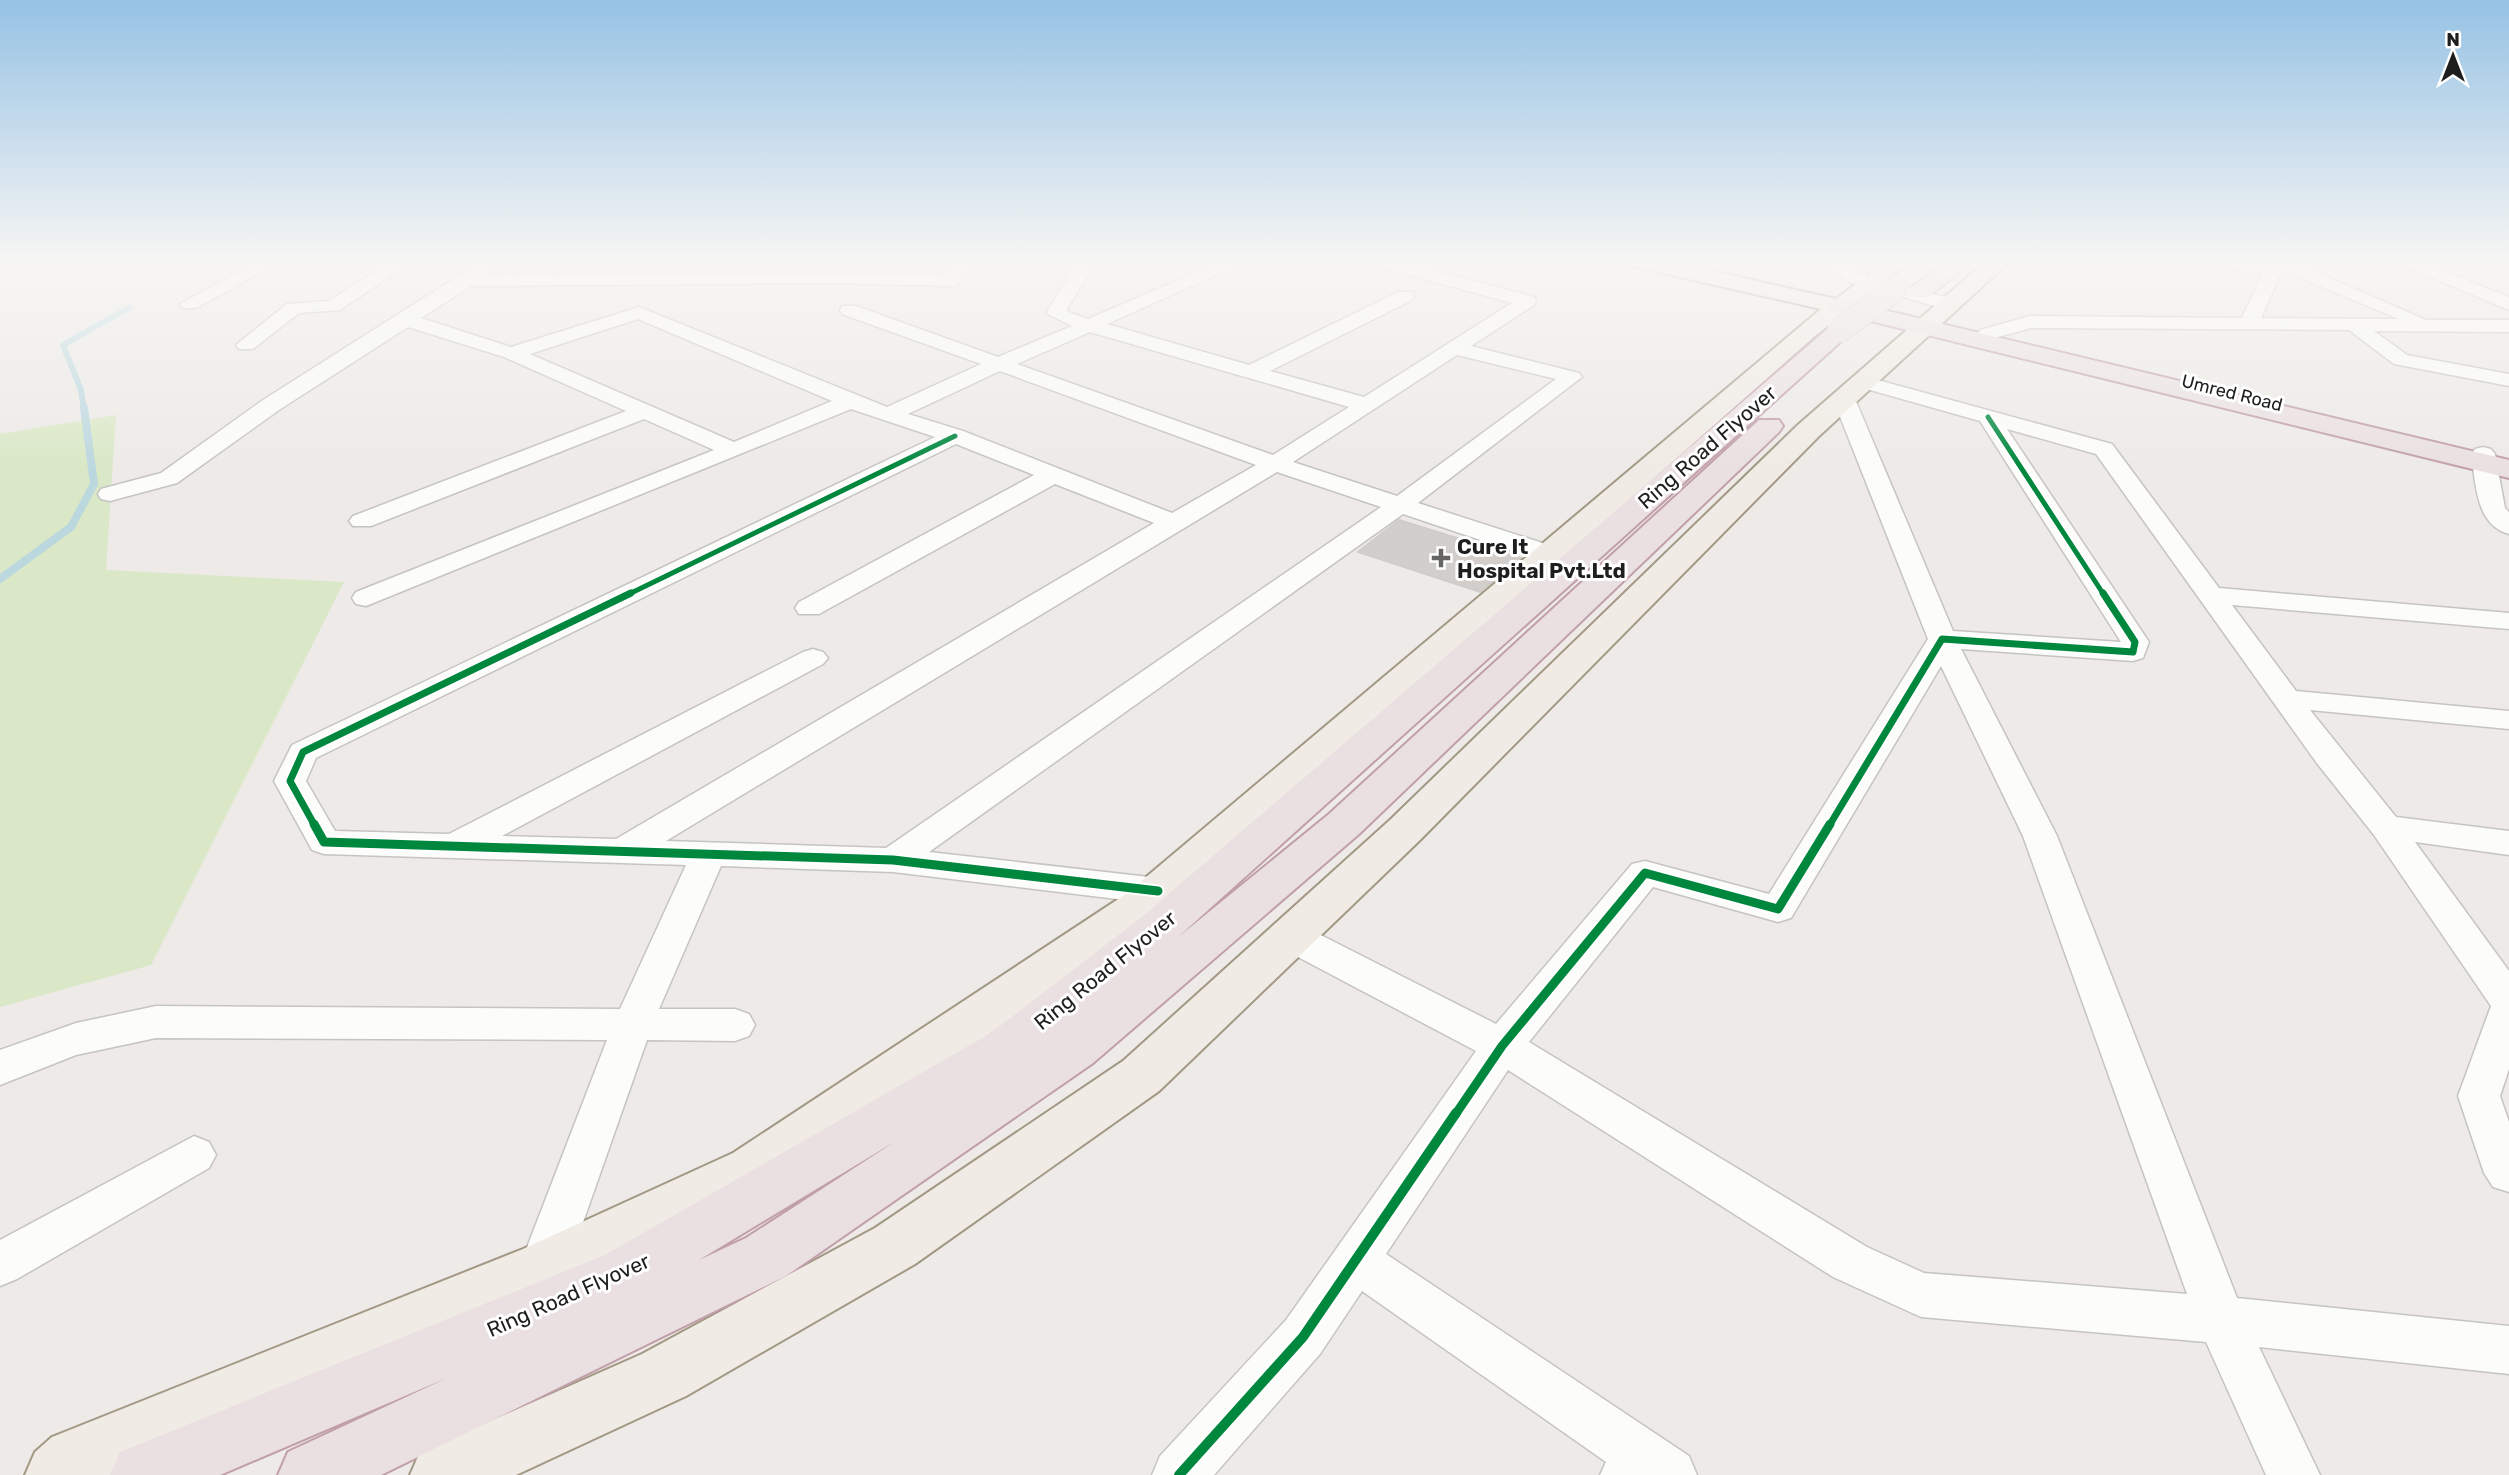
<svg xmlns="http://www.w3.org/2000/svg" width="2509" height="1475" viewBox="0 0 2509 1475" font-family="Rubik,sans-serif">
<style>
.grass{fill:#dae8c7}
.lines{fill:none;stroke-linecap:round;stroke-linejoin:round}
.stream-far1{stroke:#bcd8df;stroke-width:6}
.stream{stroke:#bcd8df;stroke-width:8}
.building{fill:#d1cecc;stroke:#d0ccc9;stroke-width:2}
.street-casing{stroke:#c5c4c3;stroke-width:3}
.primary-casing{stroke:#a29885;stroke-width:4}
.highway-casing{stroke:#c19fa9;stroke-width:4}
.street{fill:#fcfcfb;fill-rule:evenodd}
.primary{fill:#f0ebe4;fill-rule:evenodd}
.highway{fill:#eae0e1;fill-rule:evenodd}
.highway-bridge-casing{stroke:#c19fa9;stroke-width:25;stroke-linecap:butt}
.highway-bridge{stroke:#eae0e1;stroke-width:24}
.cycleway-far3-casing{stroke:#fff;stroke-width:9}
.cycleway-far2-casing{stroke:#fff;stroke-width:11}
.cycleway-far1-casing{stroke:#fff;stroke-width:13}
.cycleway-casing{stroke:#fff;stroke-width:15}
.cycleway-far3{stroke:#00873e;stroke-width:5}
.cycleway-far2{stroke:#00873e;stroke-width:7}
.cycleway-far1{stroke:#00873e;stroke-width:9}
.cycleway{stroke:#00873e;stroke-width:10}
.poi-dot{fill:#666564;stroke:#fff;stroke-width:2.5}
.labels{text-anchor:middle;dominant-baseline:central;stroke-width:6;stroke-linejoin:round;paint-order:stroke}
.far-street-label{font-size:18px;fill:#1e1e1e;stroke:#fff}
.street-label{font-size:21px;fill:#1e1e1e;stroke:#fff}
.poi-label{font-size:21px;font-weight:bold;fill:#1e1e1e;stroke:#fff;text-anchor:start}
</style>
<rect width="100%" height="100%" fill="#edeae7"/>
<!-- grass -->
<path class="grass" d="M116,415L106,570L344,582L151,965L0,1007V434Z"/>
<g class="lines">
<!-- stream-far1 -->
<path class="stream-far1" d="M84,410L81,390L63,345L130,307"/>
<!-- stream -->
<path class="stream" d="M0,579L71,527L94,484L84,408"/>
</g>
<!-- building -->
<path class="building" d="M1399,520L1521,558L1480,592L1358,552Z"/>
<g class="lines">
<defs>
<g id="street">
<path d="M259,261H282L196,308H182L180,304Z"/>
<path d="M392,261H413L340,310L299,313L253,349H239L236,345L287,304L329,301Z"/>
<path d="M482,261H502L485,275L835,273L946,275L956,261H974L957,285L951,286L835,283L471,286L421,318L511,347L639,307L887,407L981,364L842,314L840,310L842,306H856L998,357L1072,326L1046,313L1078,261H1096L1066,311L1088,319L1223,261H1247L1107,324L1249,365L1398,292H1412L1414,296L1412,300L1270,371L1364,397L1512,303L1373,265L1370,261H1399L1534,297L1536,301L1534,305L1471,346L1579,373L1582,377L1418,503L1558,548L1562,554L1558,560H1540L1403,514L929,852L1158,878L1171,882L1176,891L1171,900L1158,904L893,872L721,866L659,1009H735L749,1014L755,1025L749,1036L735,1041L647,1040L567,1268L560,1283L543,1290L526,1283L519,1268L607,1040L156,1038L76,1055L0,1085V1050L76,1023L156,1006L620,1009L686,865L324,854L312,850L274,781L292,745L935,437L851,409L366,606L356,604L352,598L356,592L714,450L644,419L371,526H353L349,521L353,516L626,411L504,357L408,327L279,410L177,483L110,501L101,499L98,494L101,489L161,473L263,400ZM638,319L832,401L734,442L530,354ZM1090,332L1349,407L1273,455L1017,364ZM1457,355L1556,379L1397,496L1293,462ZM1000,371L1256,465L1172,513L963,431L908,414ZM956,444L1034,475L799,602L795,608L799,614H819L1055,484L1154,523L616,839L502,836L823,664L828,658L823,652L813,649L803,652L449,834L335,831L306,781L316,758ZM1277,472L1381,507L886,848L666,841Z"/>
<path d="M1828,261H1847L1858,273L1956,300L1958,304L1949,310L1846,281Z"/>
<path d="M2208,261L2267,265L2268,261H2290L2426,320H2509V332L2374,331L2407,355L2509,374V386L2394,364L2349,330L2031,328L1987,340L1977,334L1980,330L2030,316L2242,318L2262,274L2217,266ZM2282,270L2399,319L2261,318Z"/>
<path d="M2393,261H2418L2509,297V310Z"/>
<path d="M2492,261H2509V269Z"/>
<path d="M1863,376L2112,444L2219,588L2509,613V629L2232,605L2296,691L2509,711V729L2310,710L2396,817L2509,831V855L2415,842L2509,971V1069L2500,1096L2509,1122V1192L2493,1187L2484,1173L2458,1096L2491,1006L2374,835L2316,762L2096,454L2007,429L2149,642L2143,658L2133,661L1961,649L2057,836L2237,1298L2509,1326V1374L2259,1347L2320,1475H2266L2206,1342L1921,1317L1833,1277L1508,1070L1386,1254L1689,1456L1697,1475H1600L1606,1462L1362,1291L1320,1354L1214,1475H1152L1160,1456L1286,1320L1476,1051L1279,947L1273,937L1279,927L1292,923L1305,927L1496,1024L1632,864L1645,861L1769,894L1928,639L1833,399L1836,394H1852L1855,399L1953,631L2121,642L1980,421L1856,386L1852,382ZM1941,666L2023,836L2187,1294L1924,1273L1867,1247L1529,1042L1653,887L1778,922L1791,918Z"/>
<path d="M2483,447L2491,449L2495,454L2505,508L2509,512V534C2475,525 2476,482 2471,454L2475,449Z"/>
<path d="M194,1136L209,1142L216,1155L209,1168L17,1279L0,1286V1240Z"/>
</g>
<g id="primary">
<path d="M1628,261H1668L1836,299L1886,261H1911L1815,336L1158,916L771,1187L563,1287L116,1475H25L35,1452L52,1437L523,1249L733,1153L1126,894L1821,309L1631,266Z"/>
<path d="M1986,261H2010L1819,436L1420,840L1159,1091L915,1264L686,1396L516,1475H410L420,1452L642,1354L875,1228L1123,1061L1390,820L1799,424Z"/>
</g>
<g id="highway">
<path d="M1948,261H1973L1928,297H1912L1909,292L1912,287Z"/>
<path d="M1838,299L2509,460V478L1830,311L1827,306L1830,301Z"/>
<path d="M1839,324L1847,326L1851,331L1847,336L1177,938L1329,814L1759,420H1779L1783,426L1779,432L1359,834L1093,1063L786,1276L381,1475H278L288,1452L447,1378L220,1475H110L120,1452L605,1255L991,1033L1143,916L1831,326ZM896,1141L746,1238L699,1260Z"/>
</g>
</defs>
<!-- street casing -->
<use href="#street" class="street-casing"/>
<!-- primary casing -->
<use href="#primary" class="primary-casing"/>
<!-- highway casing -->
<use href="#highway" class="highway-casing"/>
<!-- street -->
<use href="#street" class="street"/>
<!-- primary -->
<use href="#primary" class="primary"/>
<!-- highway -->
<use href="#highway" class="highway"/>
<defs>
<path id="highway-bridge" d="M1839,331L1897,288"/>
</defs>
<!-- highway-bridge casing -->
<use href="#highway-bridge" class="highway-bridge-casing"/>
<!-- highway-bridge -->
<use href="#highway-bridge" class="highway-bridge"/>
<defs>
<g id="cycleway-far3">
<path d="M1988,417L2104,595"/>
<path d="M627,595L955,436"/>
</g>
<g id="cycleway-far2">
<path d="M315,826L290,781L303,752L631,593"/>
<path d="M1829,826L1942,639L2133,652L2135,642L2103,593"/>
</g>
<g id="cycleway-far1">
<path d="M314,824L324,842L893,860L1158,891"/>
<path d="M1455,1115L1502,1046L1645,873L1778,909L1830,824"/>
</g>
<path id="cycleway" d="M1179,1475L1303,1337L1456,1113"/>
</defs>
<!-- cycleway-far3 casing -->
<use href="#cycleway-far3" class="cycleway-far3-casing"/>
<!-- cycleway-far2 casing -->
<use href="#cycleway-far2" class="cycleway-far2-casing"/>
<!-- cycleway-far1 casing -->
<use href="#cycleway-far1" class="cycleway-far1-casing"/>
<!-- cycleway casing -->
<use href="#cycleway" class="cycleway-casing"/>
<!-- cycleway-far3 -->
<use href="#cycleway-far3" class="cycleway-far3"/>
<!-- cycleway-far2 -->
<use href="#cycleway-far2" class="cycleway-far2"/>
<!-- cycleway-far1 -->
<use href="#cycleway-far1" class="cycleway-far1"/>
<!-- cycleway -->
<use href="#cycleway" class="cycleway"/>
</g>
<!-- sky -->
<linearGradient id="sky" x2="0" y2="1"><stop stop-color="#96c2e4"/><stop offset="0.56" stop-color="#f7f6f4"/><stop offset="1" stop-color="#f7f6f4" stop-opacity="0"/></linearGradient>
<rect width="2509" height="468" fill="url(#sky)"/>
<!-- markers -->
<path class="poi-dot" d="M1437.5 547.5h7v7h7v7h-7v7h-7v-7h-7v-7h7z"/>
<g class="labels">
<!-- far-street labels -->
<g class="far-street-label">
<text transform="translate(2232 393) rotate(14)">Umred Road</text>
</g>
<!-- street labels -->
<g class="street-label">
<text transform="translate(1707 447) rotate(-41)">Ring Road Flyover</text>
<text transform="translate(1105 970) rotate(-39)">Ring Road Flyover</text>
<text transform="translate(568 1295) rotate(-24)">Ring Road Flyover</text>
</g>
<!-- poi labels -->
<g class="poi-label">
<text x="1457" y="546">Cure It<tspan x="1457" dy="24">Hospital Pvt.Ltd</tspan></text>
</g>
</g>
<!-- north arrow -->
<g transform="translate(2453 56)" stroke="#ffffff" stroke-width="5" paint-order="stroke">
<path d="M0-5L12 26L0 18L-12 26Z" fill="#1e1e1e"/>
<text y="-10" font-size="19" font-weight="bold" text-anchor="middle" fill="#1e1e1e">N</text>
</g>
</svg>
